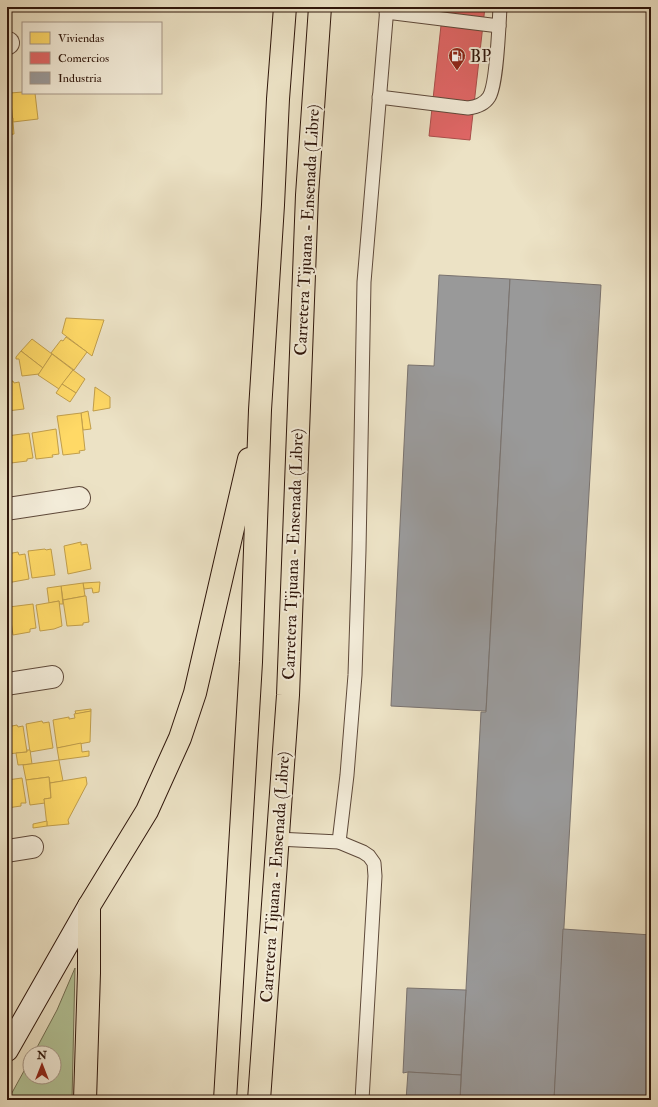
<svg xmlns="http://www.w3.org/2000/svg" width="658" height="1107" viewBox="0 0 658 1107" font-family="'IM FELL Double Pica',serif">
<style>
.green{fill:#b3c498;stroke:#716d52}
.homes{fill:#ffd966;stroke:#c19e4b}
.shops{fill:#e06666;stroke:#ab4e4b}
.industry{fill:#999;stroke:#79726e}
.lines{fill:none;stroke-linecap:round;stroke-linejoin:round}
.service-casing{stroke:#5e493a;stroke-width:15}
.minor-casing{stroke:#5e493a;stroke-width:24}
.secondary-casing{stroke:#2f160b;stroke-width:24}
.trunk-casing{stroke:#2f160b;stroke-width:24}
.service{stroke:#f3ecd9;stroke-width:13}
.minor{stroke:#f3ecd9;stroke-width:22}
.secondary{stroke:#f3ecd9;stroke-width:22}
.trunk{stroke:#ece2c5;stroke-width:22}
.labels{text-anchor:middle;dominant-baseline:central;stroke-width:4;stroke-linejoin:round;paint-order:stroke}
.poi-label{font-size:17px;fill:#2f160b;stroke:#f3ecd9;text-anchor:start}
.street-label{font-size:17px;fill:#2f160b;stroke:#f3ecd9}
</style>
<rect width="100%" height="100%" fill="#ece2c5"/>
<filter id="stains"><feTurbulence type="fractalNoise" baseFrequency=".005" numOctaves="4"/><feColorMatrix values="0 0 0 0 .2 0 0 0 0 .09 0 0 0 0 .02 0 0 0 .5 -.17"/></filter>
<radialGradient id="worn" r=".72"><stop offset=".6" stop-color="#630" stop-opacity="0"/><stop offset="1" stop-color="#630" stop-opacity=".3"/></radialGradient>
<!-- green -->
<path class="green" d="M75,968L72,1100H8L30,1060V1077H54V1053H34L57,1010Z"/>
<!-- homes -->
<g class="homes">
<path d="M23,92L35,93L38,119L13,122L10,93Z"/>
<path d="M7,96L11,118H13V122L14,134L7,135Z"/>
<path d="M66,318L104,320L92,356L62,333Z"/>
<path d="M66,337L87,352L74,370L51,353L61,340L63,341Z"/>
<path d="M32,339L52,354L43,368L21,351Z"/>
<path d="M21,351L43,368L39,374L22,376L19,359H16V357Z"/>
<path d="M52,354L73,370L59,389L38,375Z"/>
<path d="M73,370L85,379L76,393L62,384Z"/>
<path d="M13,381L14,383L19,382L24,409L7,411V382Z"/>
<path d="M62,384L76,393L70,402L56,393Z"/>
<path d="M95,387L110,397V408L93,411Z"/>
<path d="M88,411L91,429L83,430L81,413Z"/>
<path d="M81,413L85,450L79,451L80,453L63,455L57,416Z"/>
<path d="M56,429L59,454L52,455L53,457L36,459L32,433Z"/>
<path d="M29,433L33,458L27,459V461L11,463L7,436Z"/>
<path d="M81,542V545L87,544L91,569L68,574L64,546Z"/>
<path d="M45,549L46,550L51,549L55,575L32,578L28,551Z"/>
<path d="M18,552L19,555L25,554L29,579L7,583V554Z"/>
<path d="M100,582L99,592L93,593L92,588L84,589L83,583Z"/>
<path d="M83,583L85,596L63,600L61,586Z"/>
<path d="M61,586L63,604H59V601L49,603L47,588Z"/>
<path d="M85,596H86L89,622L83,623V625L67,626L63,600Z"/>
<path d="M59,601L62,626L54,629L40,631L36,605Z"/>
<path d="M33,604L36,628L30,629V632L13,635L9,607Z"/>
<path d="M91,709V711L76,714L75,711Z"/>
<path d="M91,711L90,742L57,748L53,720L69,717V719L75,718L74,714Z"/>
<path d="M42,721L43,723L49,722L53,748L30,752L26,724Z"/>
<path d="M17,725L18,727L23,726L27,752L7,754V727Z"/>
<path d="M81,743L82,752L89,751V756L59,760L57,748Z"/>
<path d="M27,750H30L32,764L18,765L16,753L27,752Z"/>
<path d="M59,760L63,781L50,783L49,777L26,780L23,765Z"/>
<path d="M49,777L51,798L44,799L45,803L30,805L26,780Z"/>
<path d="M86,777L87,784L68,820L69,824L47,826L44,799L51,798L50,783Z"/>
<path d="M22,778L26,803H21V806L7,808V780Z"/>
<path d="M47,821V826L33,828V824Z"/>
</g>
<!-- shops -->
<path class="shops" d="M443,7H485L470,140L429,136Z"/>
<!-- industry -->
<g class="industry">
<path d="M439,275L510,279L486,711L391,706L408,365L434,366Z"/>
<path d="M510,279L601,285L554,1100H460L481,712H486Z"/>
<path d="M563,929L651,935V1100H554Z"/>
<path d="M407,988L466,990L461,1075L408,1072L403,1073Z"/>
<path d="M408,1072L461,1075L460,1100H406Z"/>
</g>
<g class="lines">
<defs>
<g id="service">
<path d="M499,26L500,7"/>
<path d="M379,97L468,108C476,107 484,105 489,97C496,86 498,41 499,26L386,12"/>
<path d="M277,839L339,842L363,852L369,856L374,863L375,876L362,1100"/>
<path d="M339,842L347,775L355,675L359,550L364,282L387,7"/>
</g>
<g id="minor">
<path d="M7,43H8"/>
<path d="M7,509L79,498"/>
<path d="M7,684L52,677"/>
<path d="M7,851L32,847"/>
</g>
<path id="secondary" d="M7,1050L89,906"/>
<g id="trunk">
<path d="M85,1100L89,973V906L147,811L180,738L195,693L249,459"/>
<path d="M225,1100L251,662L260,410L273,205L278,99L285,7"/>
<path d="M259,1100L288,695L307,195L320,7"/>
</g>
</defs>
<!-- service casing -->
<use href="#service" class="service-casing"/>
<!-- minor casing -->
<use href="#minor" class="minor-casing"/>
<!-- secondary casing -->
<use href="#secondary" class="secondary-casing"/>
<!-- trunk casing -->
<use href="#trunk" class="trunk-casing"/>
<!-- service -->
<use href="#service" class="service"/>
<!-- minor -->
<use href="#minor" class="minor"/>
<!-- secondary -->
<use href="#secondary" class="secondary"/>
<!-- trunk -->
<use href="#trunk" class="trunk"/>
</g>
<!-- icons -->
<defs>
<symbol id="fuel-pin" viewBox="-11 -11 22 30"><path d="M0 17L-7.5 6A9.5 9.5 0 1 1 7.5 6Z" fill="#8f2418" stroke="#f3ecd9"/><path d="M-5.5-6h7V0h2V4h1.3V-2.5L3-4.5l.8-.8L6-3V5H2.5V1h-1V6h-7ZM-4.2-4.7v3.2H.2V-4.7Z" fill="#fff"/></symbol>
</defs>
<g fill-rule="evenodd">
<use href="#fuel-pin" x="447" y="46" width="20" height="27"/>
</g>
<g class="labels">
<!-- poi labels -->
<g class="poi-label">
<text x="470" y="56">BP</text>
</g>
<!-- street labels -->
<g class="street-label">
<text transform="translate(307 230) rotate(-87)">Carretera Tijuana - Ensenada (Libre)</text>
<text transform="translate(293 554) rotate(-88)">Carretera Tijuana - Ensenada (Libre)</text>
<text transform="translate(275 877) rotate(-86)">Carretera Tijuana - Ensenada (Libre)</text>
</g>
</g>
<!-- margin -->
<rect width="658" height="1107" fill="none" stroke="#ece2c5" stroke-width="24"/>
<rect x="8" y="8" width="642" height="1091" fill="none" stroke="#2f160b" stroke-width="2"/>
<rect x="12" y="12" width="634" height="1083" fill="none" stroke="#2f160b"/>
<!-- legend -->
<rect x="22" y="22" width="140" height="72" fill="#f3ecd9" stroke="#a59687"/>
<rect x="30" y="32" width="20" height="12" fill="#ffd966" stroke="#a59687"/>
<text x="58" y="42" font-size="12" fill="#2f160b">Viviendas</text>
<rect x="30" y="52" width="20" height="12" fill="#e06666" stroke="#a59687"/>
<text x="58" y="62" font-size="12" fill="#2f160b">Comercios</text>
<rect x="30" y="72" width="20" height="12" fill="#999999" stroke="#a59687"/>
<text x="58" y="82" font-size="12" fill="#2f160b">Industria</text>
<!-- north arrow -->
<g transform="translate(42 1065)"><circle r="19" fill="#f3ecd9" stroke="#a59687"/>
<path d="M0-3L7 15L0 10L-7 15Z" fill="#8f2418"/>
<text y="-6" font-size="11" font-weight="bold" text-anchor="middle" fill="#2f160b">N</text>
</g>
<rect width="100%" height="100%" filter="url(#stains)"/>
<rect width="100%" height="100%" fill="url(#worn)"/>
</svg>
